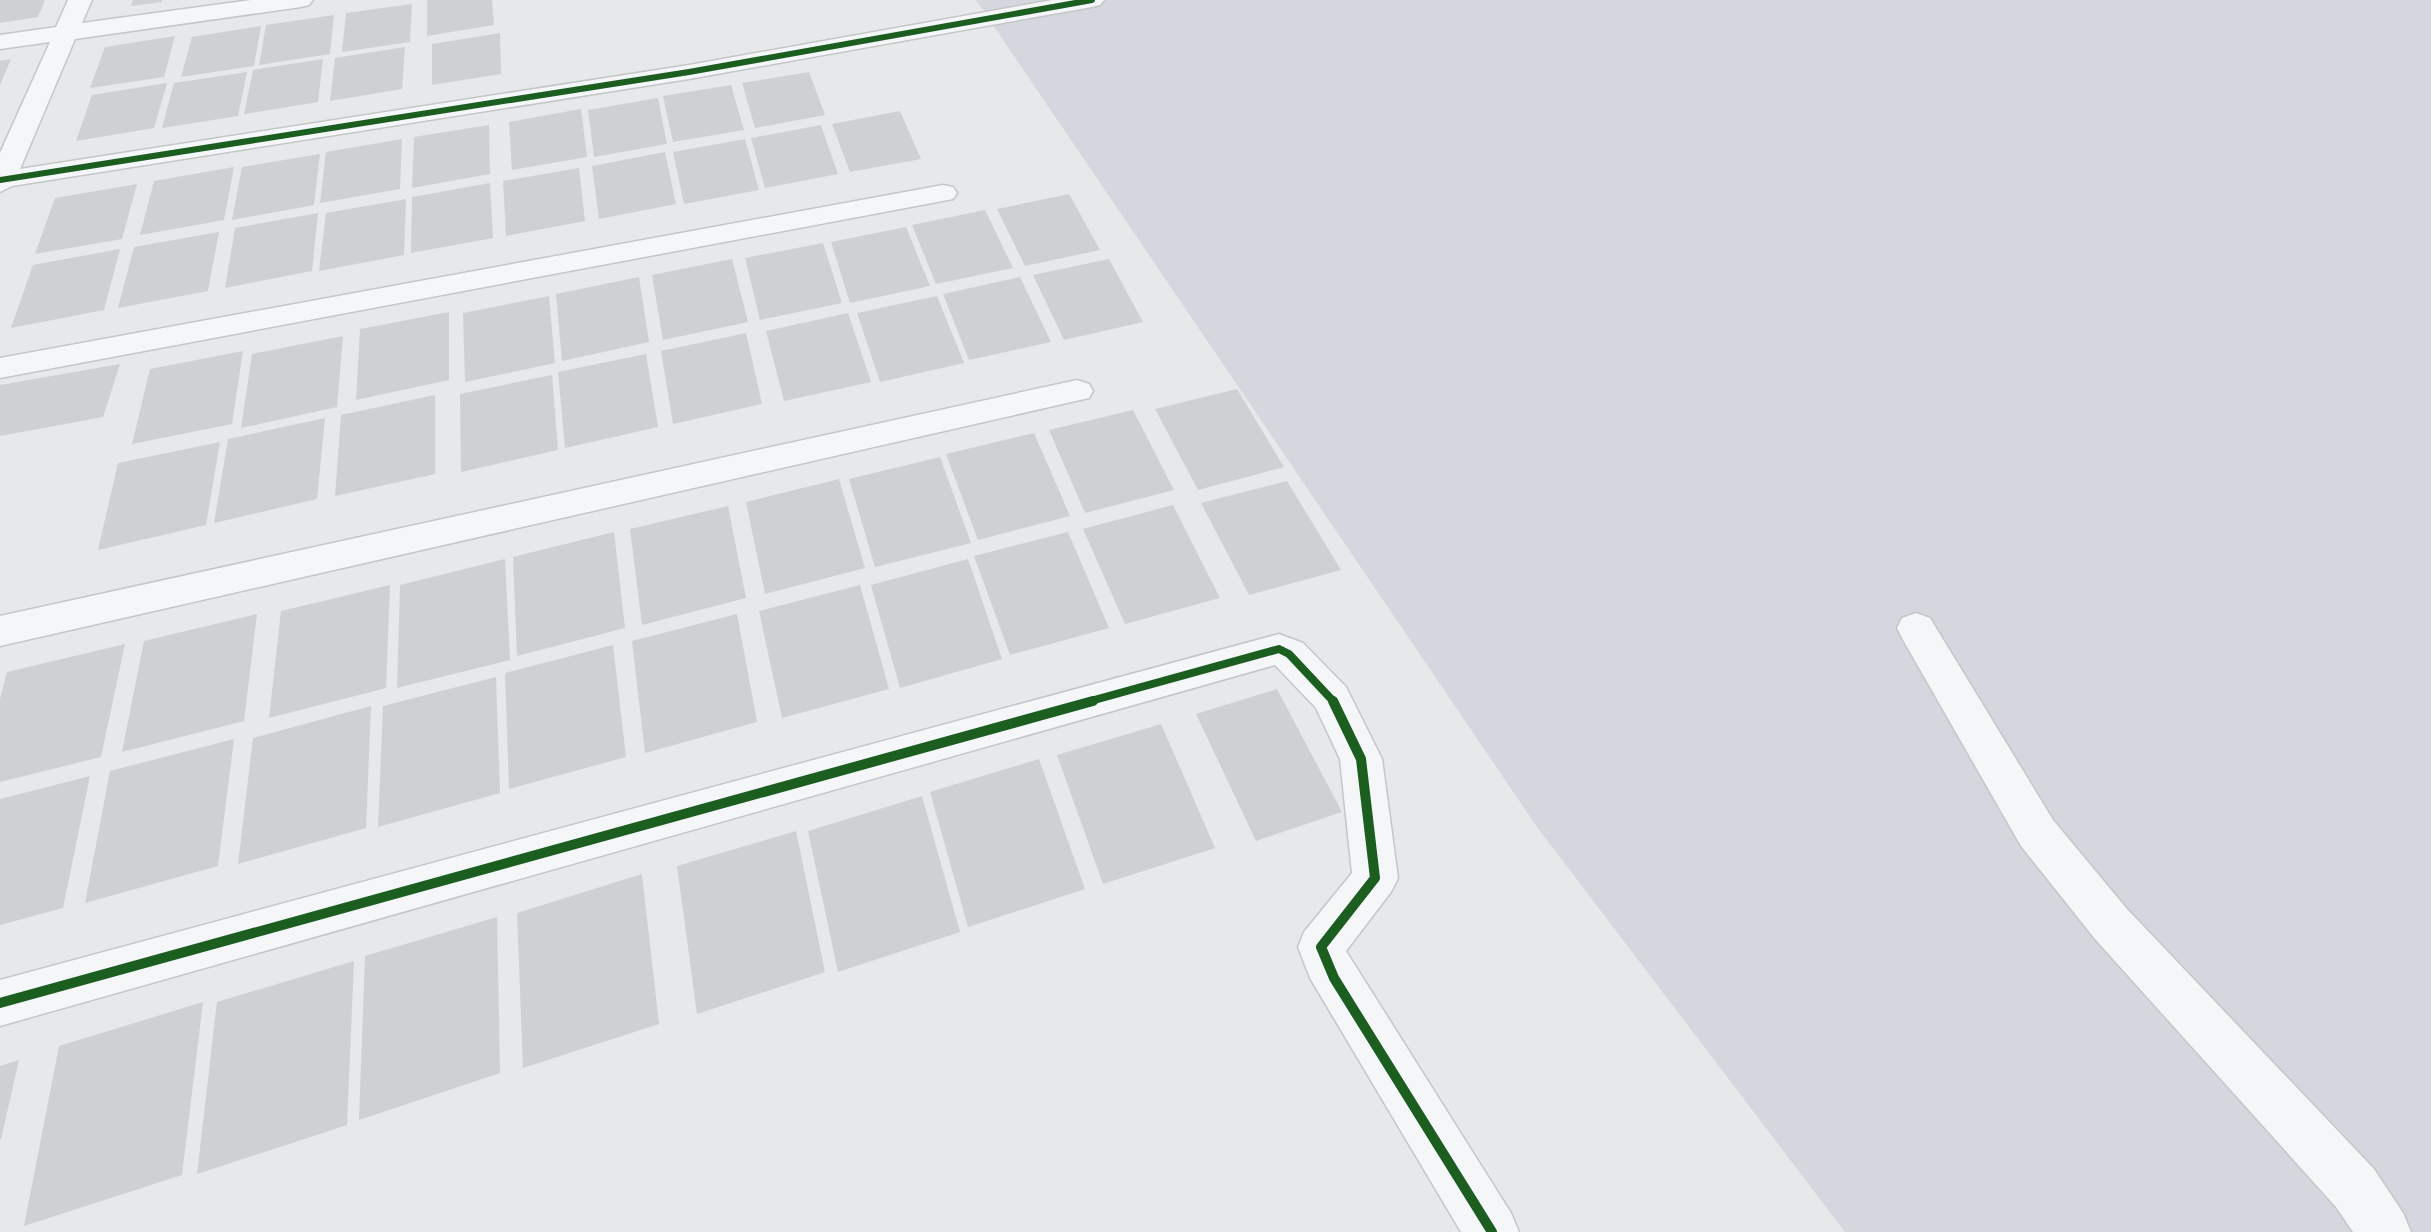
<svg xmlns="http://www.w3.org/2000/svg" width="2431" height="1232" viewBox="0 0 2431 1232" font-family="Roboto,sans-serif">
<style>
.built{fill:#d4d7dd}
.building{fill:#ced0d3}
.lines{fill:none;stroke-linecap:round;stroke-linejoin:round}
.service-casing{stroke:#c4c6c8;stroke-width:3}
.minor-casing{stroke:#c4c6c8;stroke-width:3}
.service{fill:#f5f6f7;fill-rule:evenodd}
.minor{fill:#f5f6f7;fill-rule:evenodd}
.cycleway-far2-casing{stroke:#f4f6f9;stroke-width:9}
.cycleway-far1-casing{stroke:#f4f6f9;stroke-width:12}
.cycleway-casing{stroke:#f4f6f9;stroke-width:15}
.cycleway-far2{stroke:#1b5e20;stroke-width:6}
.cycleway-far1{stroke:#1b5e20;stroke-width:8}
.cycleway{stroke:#1b5e20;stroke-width:10}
</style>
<rect width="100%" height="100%" fill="#e6e8ea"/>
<!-- built -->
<path class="built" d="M976,0H2431V1232H1845L1537,827Z"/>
<!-- building -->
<g class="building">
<path d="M0,0H45L38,17L0,23Z"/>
<path d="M133,0H162V2L131,6Z"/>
<path d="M427,0H492L494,25L427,36Z"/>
<path d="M412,4L410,42L342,52L346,13Z"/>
<path d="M334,15L330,54L259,65L266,25Z"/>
<path d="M261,26L254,66L181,77L192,37Z"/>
<path d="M500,33L501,74L432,85V44Z"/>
<path d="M175,36L164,77L90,88L105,47Z"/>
<path d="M405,47L402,89L330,101L335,58Z"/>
<path d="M11,59L0,85V61Z"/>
<path d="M323,59L318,102L244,114L253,70Z"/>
<path d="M247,72L238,116L162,128L174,83Z"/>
<path d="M809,72L825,115L755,128L742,83Z"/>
<path d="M167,83L154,128L76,141L92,95Z"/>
<path d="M731,85L744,130L673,142L663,96Z"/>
<path d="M658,98L667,144L594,157L588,110Z"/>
<path d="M581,109L587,157L512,170L509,122Z"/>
<path d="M900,111L921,159L850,172L832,124Z"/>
<path d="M489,125L490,174L412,188L414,137Z"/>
<path d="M821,125L838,174L765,188L751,138Z"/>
<path d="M402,139L400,189L320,203L326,152Z"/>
<path d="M745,139L759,190L684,204L673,152Z"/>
<path d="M665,152L676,204L599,219L592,166Z"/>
<path d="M320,154L314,205L232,220L242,167Z"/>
<path d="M234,167L224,220L140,235L154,181Z"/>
<path d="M579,168L585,221L506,236L503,181Z"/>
<path d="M490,183L493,238L411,253L412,197Z"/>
<path d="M137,184L122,239L35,254L55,198Z"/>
<path d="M1069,194L1100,250L1025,266L997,209Z"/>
<path d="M406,199L404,255L319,271L326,213Z"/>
<path d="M985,210L1013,268L936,284L912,225Z"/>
<path d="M318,213L312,271L225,288L235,228Z"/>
<path d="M906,227L930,286L850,303L831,242Z"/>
<path d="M219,232L208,291L118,308L134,247Z"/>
<path d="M823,243L842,303L760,320L745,258Z"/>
<path d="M120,249L104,310L11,328L33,265Z"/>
<path d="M732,259L748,322L663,340L652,275Z"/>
<path d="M1109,259L1143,322L1064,340L1033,275Z"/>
<path d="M639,277L649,342L562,361L556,294Z"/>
<path d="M1020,277L1051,342L969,360L943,294Z"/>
<path d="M549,296L555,363L465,382L463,313Z"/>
<path d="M937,296L964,363L880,382L857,313Z"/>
<path d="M449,312V380L356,400L360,329Z"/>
<path d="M848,313L871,382L784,401L766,331Z"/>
<path d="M746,333L762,404L673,424L661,351Z"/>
<path d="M343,336L337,407L241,428L252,354Z"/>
<path d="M243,351L232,424L132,444L150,369Z"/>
<path d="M646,354L658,427L565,448L558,372Z"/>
<path d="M120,364L103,417L0,436V385Z"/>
<path d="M552,375L558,450L461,472L460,394Z"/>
<path d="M1237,389L1284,467L1198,490L1155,409Z"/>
<path d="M435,395V474L335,496L341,415Z"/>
<path d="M1133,410L1174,490L1085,513L1049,430Z"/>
<path d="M325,418L317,499L214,523L228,439Z"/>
<path d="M1034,433L1070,516L978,540L946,454Z"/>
<path d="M220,442L206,525L98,550L118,463Z"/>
<path d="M940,457L971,543L875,567L849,479Z"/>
<path d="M839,479L865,568L765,594L746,502Z"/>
<path d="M1287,481L1341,570L1249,595L1201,503Z"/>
<path d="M1173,505L1220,598L1125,624L1083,529Z"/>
<path d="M728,506L746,598L642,625L630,529Z"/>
<path d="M614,532L625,628L517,656L513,557Z"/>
<path d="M1068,532L1109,628L1010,655L974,556Z"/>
<path d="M505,559L510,660L397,688L400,585Z"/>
<path d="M968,559L1002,659L900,688L871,585Z"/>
<path d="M390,585L386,688L269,718L281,611Z"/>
<path d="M860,585L889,689L782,718L759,611Z"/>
<path d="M257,614L244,721L122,752L144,641Z"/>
<path d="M737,614L757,722L645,753L632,641Z"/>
<path d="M125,644L101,757L0,782V699L7,672Z"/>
<path d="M613,645L626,757L509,789L505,673Z"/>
<path d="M496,677L500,793L378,827L383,706Z"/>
<path d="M1277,689L1342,812L1256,841L1196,714Z"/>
<path d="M371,706L366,828L238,864L253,738Z"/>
<path d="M1161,724L1215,848L1103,884L1057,755Z"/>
<path d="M234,739L218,866L85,903L110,771Z"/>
<path d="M1039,759L1085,889L968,927L930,792Z"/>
<path d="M90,776L63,908L0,925V799Z"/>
<path d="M922,796L960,932L838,972L808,831Z"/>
<path d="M796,831L825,972L697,1014L677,866Z"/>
<path d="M642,874L659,1024L523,1068L517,913Z"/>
<path d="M497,917L500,1073L359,1120L365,956Z"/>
<path d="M354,961L347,1125L197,1174L217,1002Z"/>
<path d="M203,1002L182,1175L24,1226L59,1046Z"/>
<path d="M19,1060L1,1139H0V1066Z"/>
</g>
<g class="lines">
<defs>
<path id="service" d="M1916,613L1930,618L2053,820L2127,909L2374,1169L2403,1213L2411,1232H2353L2336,1207L2095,939L2021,846L1902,638L1897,628L1902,618Z"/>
<g id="minor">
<path d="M68,0H92L82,23L251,0H313L309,5L301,7L75,39L20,169L689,65L1053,0H1104L1100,5L1092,7L689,79L12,186L0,192V153L50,42L0,49V35L56,27Z"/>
<path d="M943,185L953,187L957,193L953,199L0,378V358Z"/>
<path d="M1077,380L1089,384L1093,391L1089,398L0,646V616Z"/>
<path d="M1279,634L1303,643L1346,687L1382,759L1398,878L1391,892L1346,951L1511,1213L1519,1232H1461L1310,978L1298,947L1304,932L1352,873L1340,759L1316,708L1275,665L0,1026V980Z"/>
</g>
</defs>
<!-- service casing -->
<use href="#service" class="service-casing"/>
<!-- minor casing -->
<use href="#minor" class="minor-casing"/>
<!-- service -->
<use href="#service" class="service"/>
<!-- minor -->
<use href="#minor" class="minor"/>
<defs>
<path id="cycleway-far2" d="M0,180L689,72L1092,0"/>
<path id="cycleway-far1" d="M1087,702L1279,649L1289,654L1334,702"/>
<g id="cycleway">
<path d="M1333,701L1361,759L1375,878L1321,947L1334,978L1492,1232"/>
<path d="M0,1003L1093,701"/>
</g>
</defs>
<!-- cycleway-far2 casing -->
<use href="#cycleway-far2" class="cycleway-far2-casing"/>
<!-- cycleway-far1 casing -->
<use href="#cycleway-far1" class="cycleway-far1-casing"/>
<!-- cycleway casing -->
<use href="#cycleway" class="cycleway-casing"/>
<!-- cycleway-far2 -->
<use href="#cycleway-far2" class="cycleway-far2"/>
<!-- cycleway-far1 -->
<use href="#cycleway-far1" class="cycleway-far1"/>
<!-- cycleway -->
<use href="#cycleway" class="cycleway"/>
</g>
</svg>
